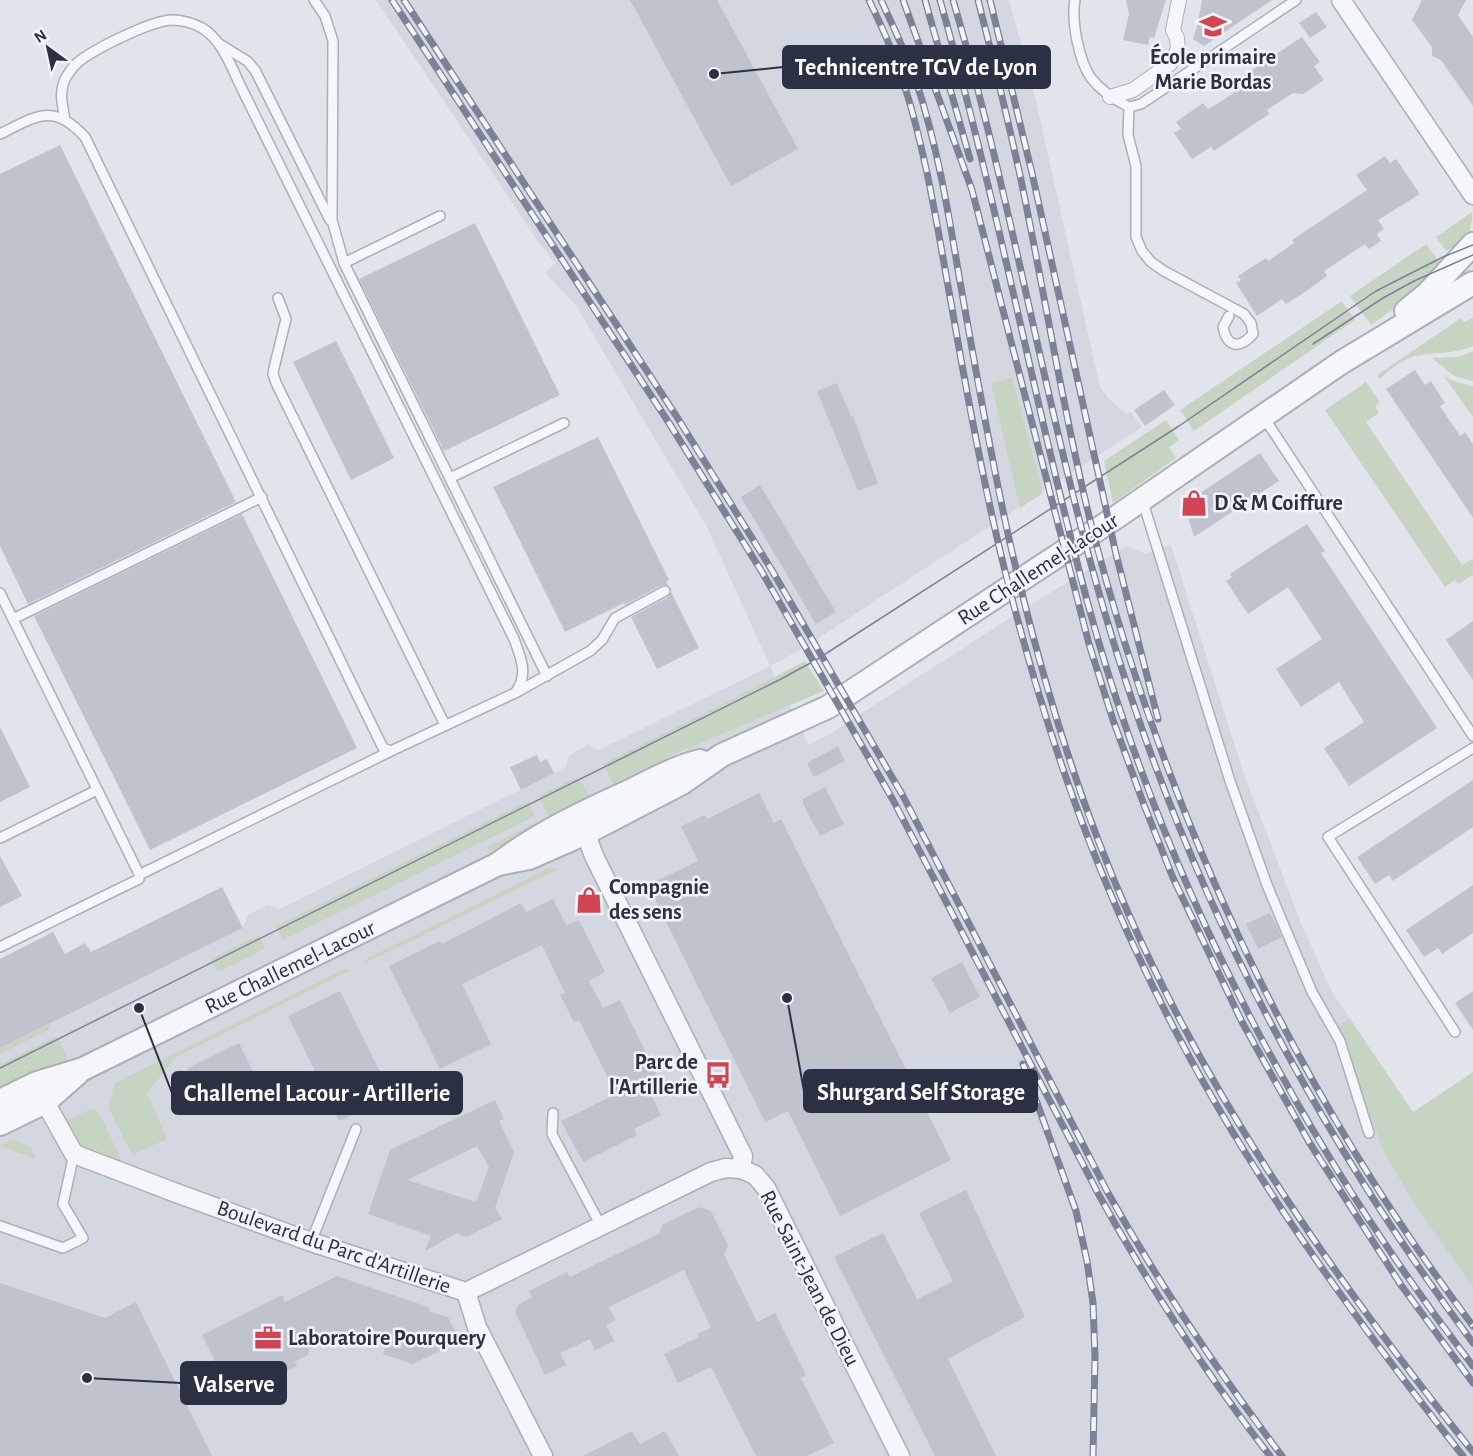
<svg xmlns="http://www.w3.org/2000/svg" width="1473" height="1456" viewBox="0 0 1473 1456" font-family="'Alegreya Sans',sans-serif">
<style>
.built{fill:#d3d7e0}
.green{fill:#c6d5c2}
.building{fill:#bec3ce;fill-rule:evenodd}
.lines{fill:none;stroke-linecap:round;stroke-linejoin:round}
.service-casing{stroke:#aaafb9;stroke-width:12}
.pedestrian-casing{stroke:#aaafb9;stroke-width:16}
.minor-casing{stroke:#aaafb9;stroke-width:21}
.tertiary-casing{stroke:#aaafb9;stroke-width:26}
.service{stroke:#f4f6f9;stroke-width:9}
.pedestrian{stroke:#f4f6f9;stroke-width:14}
.minor{stroke:#f4f6f9;stroke-width:18}
.tertiary{stroke:#f4f6f9;stroke-width:22}
.tram{stroke:#7a8395;stroke-width:1.5}
.rail-casing{stroke:#7a8395;stroke-width:7}
.rail{stroke:#f1f4f8;stroke-width:4.5;stroke-dasharray:14;stroke-linecap:butt}
.labels{text-anchor:middle;dominant-baseline:central;stroke-width:5;stroke-linejoin:round;paint-order:stroke}
.poi-label{font-size:22px;font-weight:bold;fill:#293143;stroke:#f1f4f8;text-anchor:start}
.street-label{font-size:22px;fill:#293143;stroke:#f1f4f8}
.leader{fill:none;stroke:#293143;stroke-width:2}
.callout-dot{fill:#293143;stroke:#f1f4f8;stroke-width:2}
.callout{fill:#293143;stroke:#293143;stroke-width:2}
.callout-label{font-size:24px;text-anchor:middle;font-weight:bold;fill:#fff}
</style>
<rect width="100%" height="100%" fill="#e1e5eb"/>
<!-- built -->
<path class="built" d="M376,0H1009L1033,88L1100,387L1110,400L1126,414L1131,412L1142,427L800,650L770,666L809,745L828,735L1038,600L1127,546L1146,554L1171,545L1244,774L1301,923L1331,990L1473,1204V1456H0V1048L239,930L243,928L248,915L267,905L280,909L554,773L566,767L569,755L588,745L599,750L770,666L707,527L575,304L545,273L555,263L539,243Z"/>
<!-- green -->
<g class="green">
<path d="M1472,212C1473,235 1464,243 1446,251L1436,237Z"/>
<path d="M1426,244L1442,266L1408,299L1371,325L1350,296Z"/>
<path d="M1342,301L1355,320L1194,431L1180,410Z"/>
<path d="M1461,318L1464,322L1473,318V346C1453,355 1432,351 1412,357C1399,362 1389,370 1380,379L1377,375Z"/>
<path d="M1473,351V381L1454,376L1432,358L1458,357Z"/>
<path d="M1444,376L1456,382L1473,386V417Z"/>
<path d="M1012,377L1043,493L1020,508L991,383Z"/>
<path d="M1366,382L1380,402L1375,406L1379,413L1366,422L1462,565L1473,559V575L1458,584L1455,580L1445,587L1325,410Z"/>
<path d="M1166,420L1179,440L1169,447L1176,458L1113,503L1104,461Z"/>
<path d="M805,661L824,691L672,755L613,785L603,764L719,706Z"/>
<path d="M578,777L589,796L550,818L538,796Z"/>
<path d="M528,801L535,816L283,940L276,926Z"/>
<path d="M537,822L538,824L490,852L487,847Z"/>
<path d="M551,867L557,870L365,963L366,959Z"/>
<path d="M259,935L265,949L218,972L211,959Z"/>
<path d="M345,969L349,971L176,1057L147,1093L167,1139L132,1155L108,1107L115,1083Z"/>
<path d="M1350,1019L1413,1112L1473,1072V1287L1413,1202L1385,1154L1361,1094L1343,1035L1337,1026Z"/>
<path d="M50,1024L48,1030L0,1054V1048Z"/>
<path d="M57,1036L68,1060L0,1088V1064Z"/>
<path d="M91,1109L98,1111L125,1167L79,1147L68,1126L67,1120Z"/>
<path d="M13,1140L31,1147L36,1159L0,1146Z"/>
</g>
<!-- building -->
<g class="building">
<path d="M630,0H717L798,149L731,186Z"/>
<path d="M1126,0H1166L1154,38L1150,37L1148,45L1123,40L1129,14Z"/>
<path d="M1202,0H1272L1204,46L1193,39L1198,23Z"/>
<path d="M1422,0H1466L1458,15L1473,37V106L1441,60L1432,56V47L1412,20Z"/>
<path d="M1316,12L1327,27L1310,38L1299,23Z"/>
<path d="M1302,37L1320,62L1314,66L1324,80L1303,94L1293,93L1267,110L1269,114L1214,151L1211,147L1192,159L1174,133L1181,129L1176,122L1203,103L1208,109L1220,102L1235,92L1230,85Z"/>
<path d="M60,145L236,502L28,604L0,546V174Z"/>
<path d="M1385,156L1390,163L1396,159L1420,194L1378,220L1384,229L1377,234L1381,241L1369,249L1365,244L1324,271L1327,276L1302,294L1286,304L1282,299L1257,316L1236,283L1241,280L1238,276L1266,258L1268,261L1294,243L1292,240L1367,190L1356,175Z"/>
<path d="M475,223L560,395L444,451L359,279Z"/>
<path d="M336,341L394,458L351,480L293,362Z"/>
<path d="M1415,370L1425,385L1431,381L1445,403L1440,406L1460,436L1465,432L1473,444V518L1386,389Z"/>
<path d="M837,383L851,416H853L878,483L858,491L817,391Z"/>
<path d="M1164,390L1175,405L1145,426L1134,410Z"/>
<path d="M598,437L669,580L666,582L668,585H662L625,605L624,603L565,632L493,487Z"/>
<path d="M1260,453L1279,481L1194,537L1184,504Z"/>
<path d="M760,485L836,612L816,624L741,497Z"/>
<path d="M242,514L357,748L150,850L34,616Z"/>
<path d="M1307,524L1325,551L1321,553L1437,728L1349,786L1324,748L1364,722L1339,682L1301,707L1276,669L1322,639L1288,587L1248,614L1226,581L1232,577L1230,574L1267,549Z"/>
<path d="M671,592L699,648L657,669L631,617L668,597Z"/>
<path d="M1473,621V680L1446,640Z"/>
<path d="M0,727L30,787L0,802Z"/>
<path d="M838,746L845,761L814,777L807,763Z"/>
<path d="M537,755L540,762L547,759L554,773L521,790L510,767Z"/>
<path d="M1473,780V827L1393,881L1389,875L1375,884L1357,857Z"/>
<path d="M825,787L844,824L820,836L803,804V799Z"/>
<path d="M759,793L774,823L781,819L951,1160L840,1216L788,1111L765,1122L648,885L698,861L681,826L705,815L707,819Z"/>
<path d="M0,856L22,896L0,907Z"/>
<path d="M1473,885V933L1442,954L1438,948L1424,957L1406,930Z"/>
<path d="M222,887L243,928L0,1048V959L53,932L65,954L85,943L91,952Z"/>
<path d="M553,899L566,925L579,920L605,972L589,981L603,1008L620,1000L660,1081L648,1088L661,1115L634,1129L637,1135L583,1162L561,1121L616,1094L579,1020L574,1022L560,995L565,993L542,945L462,984L491,1044L440,1069L389,966L440,941L442,944L521,903L526,912Z"/>
<path d="M1270,913L1282,937L1258,949L1246,924Z"/>
<path d="M962,962L980,997L950,1013L931,978Z"/>
<path d="M340,991L392,1096L339,1121L288,1016Z"/>
<path d="M1473,991V1030L1455,1003Z"/>
<path d="M239,1043L262,1089L211,1115L187,1069Z"/>
<path d="M495,1100L504,1119L499,1121L514,1152L495,1208L502,1219L466,1237L457,1233L425,1251L431,1236L368,1214L390,1150ZM477,1146L489,1167L476,1202L407,1180Z"/>
<path d="M966,1190L1025,1317L948,1359L996,1456H935L834,1257L883,1233L917,1299L953,1281L919,1213Z"/>
<path d="M699,1207L711,1211L728,1245L724,1254L757,1322L775,1313L806,1375L801,1378L834,1443L807,1456H756L711,1367L678,1383L664,1354L699,1337L697,1334L711,1328L684,1270L609,1307L616,1320L606,1325L614,1341L595,1350L590,1339L560,1353L566,1365L545,1375L515,1312L518,1305L532,1297L529,1291L567,1272L570,1277L660,1233L662,1225Z"/>
<path d="M337,1276L428,1307L431,1312L448,1317L460,1341L413,1364L383,1354L385,1347L344,1332L309,1349L308,1355L295,1361L297,1366L233,1398L202,1335L282,1295L285,1302Z"/>
<path d="M0,1283L105,1318L136,1302L212,1456H0Z"/>
<path d="M632,1431L640,1444L665,1431L679,1456H583Z"/>
</g>
<g class="lines">
<defs>
<g id="service">
<path d="M314,0L325,16L333,41L332,220L344,263L547,676"/>
<path d="M1075,0C1071,21 1079,61 1091,78C1101,91 1115,100 1129,107L1141,104L1296,0"/>
<path d="M218,43L247,61L255,70L330,220"/>
<path d="M1129,107L1128,135L1136,166V237L1142,251L1151,262L1164,271L1244,314L1251,323L1253,334C1240,349 1227,348 1223,327L1229,316"/>
<path d="M0,134C37,116 53,102 85,137L383,748L391,751L515,693C529,675 521,658 514,639L244,93C233,72 223,40 202,28C193,23 181,20 171,20C151,21 91,50 76,64C72,68 68,74 65,79C59,93 62,104 65,119"/>
<path d="M344,263L440,216"/>
<path d="M278,298L286,319L274,368L273,374L276,383L445,725"/>
<path d="M1263,416L1473,736"/>
<path d="M450,478L564,423"/>
<path d="M1142,499L1230,781L1267,885L1312,992L1340,1041L1369,1133"/>
<path d="M0,593L139,874"/>
<path d="M13,619L262,497"/>
<path d="M517,692L590,651L602,640L615,618L665,591"/>
<path d="M0,838L97,790"/>
<path d="M141,874L391,751"/>
<path d="M0,947L139,879"/>
<path d="M1455,1032L1328,837L1473,748"/>
<path d="M553,1113L552,1134L601,1226"/>
<path d="M0,1226L63,1248L83,1238L63,1204L74,1154"/>
<path d="M311,1242L356,1129"/>
</g>
<path id="pedestrian" d="M1110,97L1133,90L1170,64L1178,49L1177,38L1173,30L1179,0"/>
<g id="minor">
<path d="M1341,0L1473,195"/>
<path d="M582,823L594,856L743,1156L741,1169L755,1175L766,1188L900,1456"/>
<path d="M45,1102L74,1154L179,1194L311,1242L466,1292L711,1172L726,1168L741,1169"/>
<path d="M466,1292L477,1327L543,1456"/>
</g>
<g id="tertiary">
<path d="M1406,311L1428,293L1473,244"/>
<path d="M498,864L529,858L586,833L682,783L722,755L828,707L1118,516L1342,362L1473,283"/>
<path d="M0,1101L37,1083L83,1069L498,864C539,833 585,811 632,790C654,779 676,767 700,761"/>
<path d="M0,1124L45,1102L77,1074"/>
</g>
</defs>
<!-- service casing -->
<use href="#service" class="service-casing"/>
<!-- pedestrian casing -->
<use href="#pedestrian" class="pedestrian-casing"/>
<!-- minor casing -->
<use href="#minor" class="minor-casing"/>
<!-- tertiary casing -->
<use href="#tertiary" class="tertiary-casing"/>
<!-- service -->
<use href="#service" class="service"/>
<!-- pedestrian -->
<use href="#pedestrian" class="pedestrian"/>
<!-- minor -->
<use href="#minor" class="minor"/>
<!-- tertiary -->
<use href="#tertiary" class="tertiary"/>
<!-- tram -->
<g class="tram">
<path d="M1313,344L1383,298L1414,281L1473,255"/>
<path d="M0,1068L781,679L816,660L1179,426L1376,291L1443,257L1473,245"/>
</g>
<defs>
<g id="rail">
<path d="M392,0L669,423L762,572L893,800L1100,1197C1150,1287 1206,1374 1270,1456"/>
<path d="M404,0L677,417L770,567L903,796L1108,1193C1160,1285 1218,1372 1282,1456"/>
<path d="M869,0C882,27 894,53 903,81C927,155 938,232 952,308C967,395 983,482 1004,567C1037,700 1079,830 1137,953C1221,1136 1339,1299 1463,1456"/>
<path d="M881,0C893,26 906,53 916,81C937,144 948,210 959,276C975,365 990,454 1010,543C1039,669 1076,796 1129,915C1216,1111 1340,1286 1473,1452"/>
<path d="M903,0L972,190L1089,644L1113,720L1144,805L1173,878L1242,1022L1309,1142L1401,1285L1473,1383"/>
<path d="M925,0L970,159"/>
<path d="M940,0C980,141 1011,284 1044,427C1061,499 1078,572 1099,643C1176,905 1307,1150 1473,1366"/>
<path d="M953,0C1013,203 1046,414 1106,617C1183,882 1309,1122 1473,1343"/>
<path d="M978,0C993,58 1007,116 1020,175C1044,290 1062,406 1090,520C1164,811 1292,1086 1473,1326"/>
<path d="M990,0L1032,173L1116,554L1158,719"/>
<path d="M1023,1064L1076,1211L1087,1261L1093,1303L1095,1357L1093,1456"/>
</g>
</defs>
<!-- rail casing -->
<use href="#rail" class="rail-casing"/>
<!-- rail -->
<use href="#rail" class="rail"/>
</g>
<!-- icons -->
<defs>
<symbol id="school-bare" viewBox="-9 -9 18 18"><path d="M0-5L7-2L0 1L-7-2ZM-4 1L0 2.5L4 1V4Q0 6-4 4Z" fill="#d34351" stroke="#f1f4f8" stroke-width="2.5" paint-order="stroke"/></symbol>
<symbol id="shop-bare" viewBox="-9 -9 18 18"><path d="M-5-2.5h2.3a2.7 3.5 0 0 1 5.4 0H5L5.5 6h-11ZM-1.5-2.5h3a1.5 2.3 0 0 0-3 0Z" fill="#d34351" stroke="#f1f4f8" stroke-width="2.5" paint-order="stroke"/></symbol>
<symbol id="bus-bare" viewBox="-9 -9 18 18"><path d="M-5-6H5V4H4V6H2V4H-2V6H-4V4H-5ZM-3.5-4V0h7V-4ZM-3.5 1.2v1.5H-2V1.2ZM2 1.2v1.5H3.5V1.2Z" fill="#d34351" stroke="#f1f4f8" stroke-width="2.5" paint-order="stroke"/></symbol>
<symbol id="office-bare" viewBox="-9 -9 18 18"><path d="M-6-3h4V-5.5h4V-3h4V5H-6ZM-1-4.5V-3h2v-1.5ZM-6 0V1H6V0Z" fill="#d34351" stroke="#f1f4f8" stroke-width="2.5" paint-order="stroke"/></symbol>
</defs>
<g fill-rule="evenodd">
<use href="#school-bare" x="1194" y="7" width="38" height="38"/>
<use href="#shop-bare" x="1175" y="484" width="38" height="38"/>
<use href="#shop-bare" x="570" y="881" width="38" height="38"/>
<use href="#bus-bare" x="699" y="1056" width="38" height="38"/>
<use href="#office-bare" x="249" y="1319" width="38" height="38"/>
</g>
<g class="labels">
<!-- poi labels -->
<g class="poi-label">
<text x="1213" y="57" text-anchor="middle">École primaire<tspan x="1213" dy="25">Marie Bordas</tspan></text>
<text x="1214" y="503">D &amp; M Coiffure</text>
<text x="609" y="887">Compagnie<tspan x="609" dy="25">des sens</tspan></text>
<text x="698" y="1062" text-anchor="end">Parc de<tspan x="698" dy="25">l'Artillerie</tspan></text>
<text x="288" y="1338">Laboratoire Pourquery</text>
</g>
<!-- street labels -->
<g class="street-label">
<text transform="translate(1038 569) rotate(-33)">Rue Challemel-Lacour</text>
<text transform="translate(290 967) rotate(-26)">Rue Challemel-Lacour</text>
<text transform="translate(334 1247) rotate(19)">Boulevard du Parc d'Artillerie</text>
<text transform="translate(810 1278) rotate(63)">Rue Saint-Jean de Dieu</text>
</g>
</g>
<!-- callouts -->
<path class="leader" d="M714 74L783 67M787 998L804 1091M139 1008L172 1093M87 1378L181 1383"/>
<g class="callout-dot">
<circle cx="714" cy="74" r="6"/>
<circle cx="787" cy="998" r="6"/>
<circle cx="139" cy="1008" r="6"/>
<circle cx="87" cy="1378" r="6"/>
</g>
<g class="callout">
<rect x="783" y="46" width="267" height="42" rx="6"/>
<rect x="804" y="1070" width="233" height="42" rx="6"/>
<rect x="172" y="1072" width="290" height="42" rx="6"/>
<rect x="181" y="1362" width="105" height="42" rx="6"/>
</g>
<g class="callout-label">
<text x="916" y="75">Technicentre TGV de Lyon</text>
<text x="921" y="1100">Shurgard Self Storage</text>
<text x="317" y="1101">Challemel Lacour - Artillerie</text>
<text x="234" y="1392">Valserve</text>
</g>
<!-- north arrow -->
<g transform="translate(48 48) rotate(327)" stroke="#f1f4f8" stroke-width="4.5" paint-order="stroke">
<path d="M0-4.5L10 22L0 15L-10 22Z" fill="#293143"/>
<text y="-9" font-size="16" font-weight="bold" text-anchor="middle" fill="#293143">N</text>
</g>
</svg>
